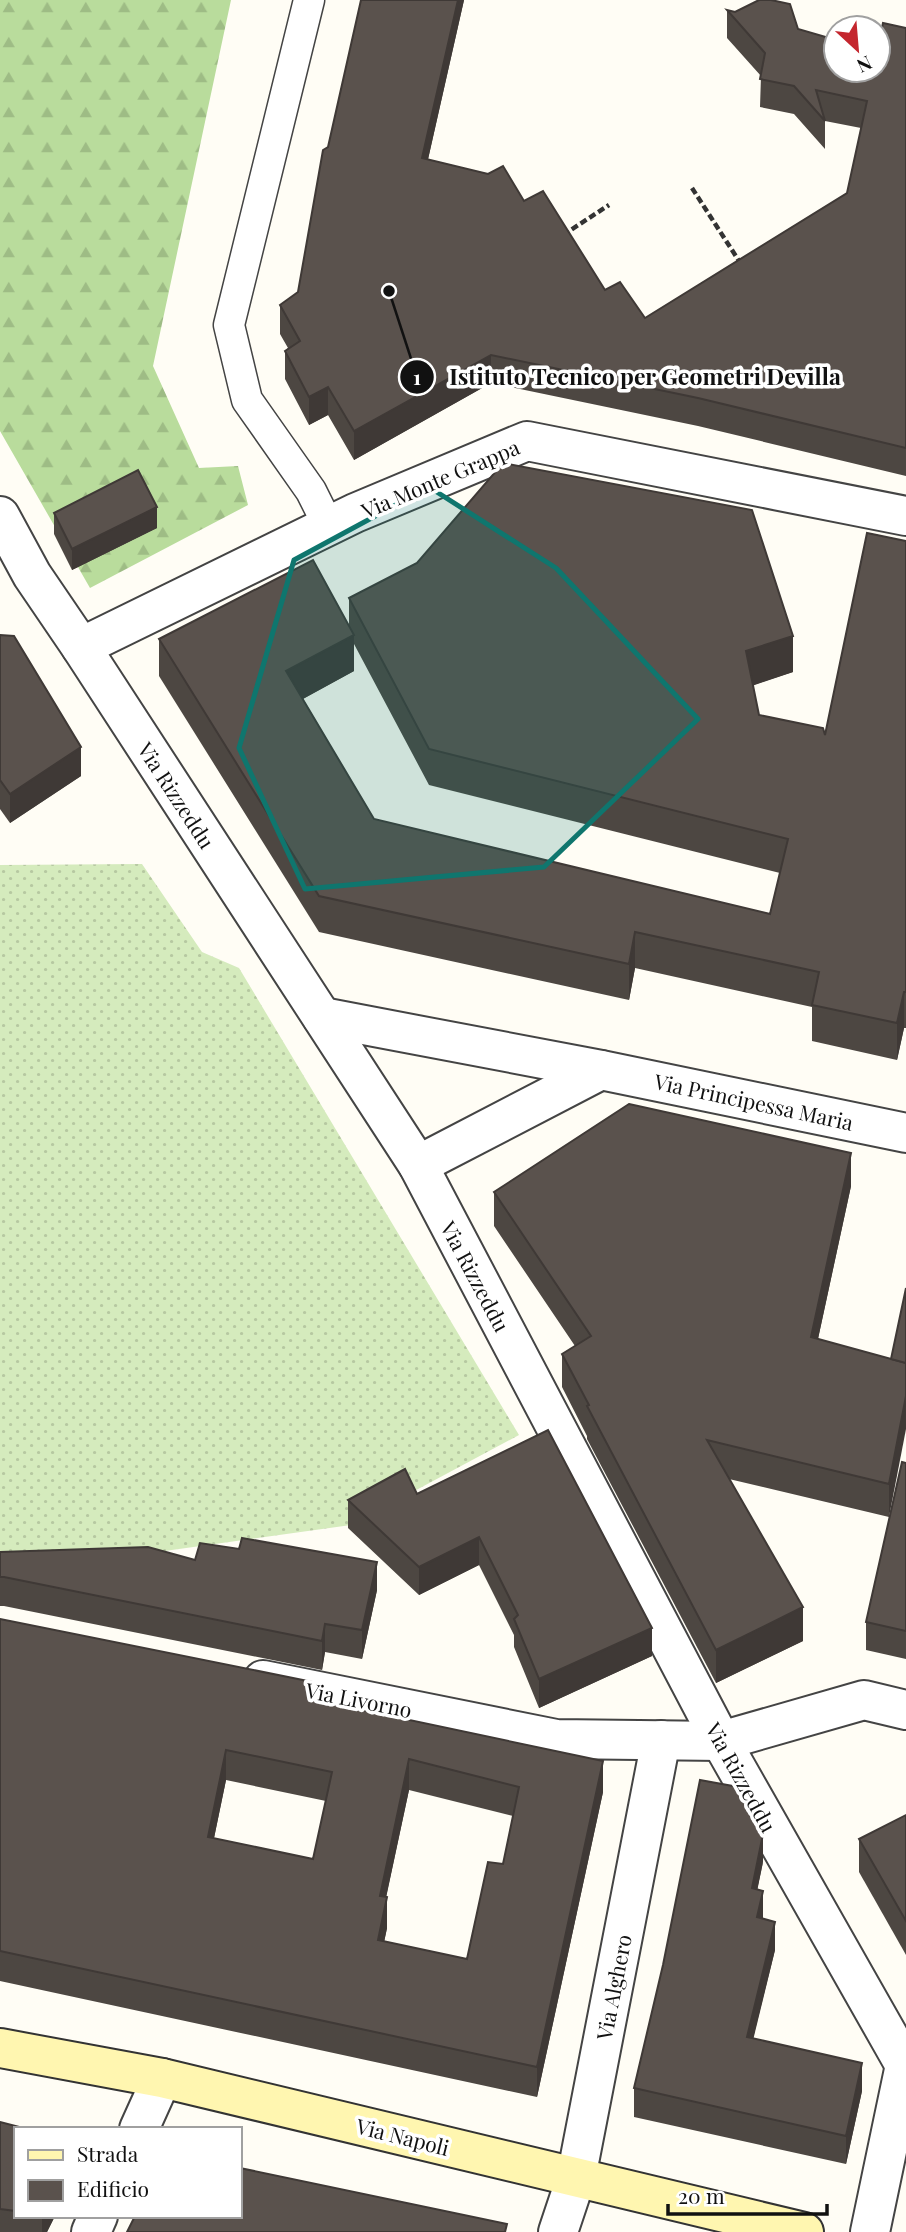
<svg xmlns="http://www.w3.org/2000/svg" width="906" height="2232" viewBox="0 0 906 2232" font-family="'Playfair Display',serif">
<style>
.grass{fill:url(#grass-dots)}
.forest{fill:url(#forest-firs)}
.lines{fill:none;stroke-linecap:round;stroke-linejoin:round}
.lane-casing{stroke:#444;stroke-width:33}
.street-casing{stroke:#444;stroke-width:42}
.secondary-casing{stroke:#333;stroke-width:42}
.path{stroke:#333;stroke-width:4.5;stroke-dasharray:7 3.5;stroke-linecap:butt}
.lane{stroke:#fff;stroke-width:30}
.street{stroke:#fff;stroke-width:38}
.secondary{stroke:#fff6b0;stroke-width:38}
.wall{fill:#4d4742;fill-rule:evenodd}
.shaded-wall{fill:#3f3936}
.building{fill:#5a524d;stroke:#3f3936;stroke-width:2;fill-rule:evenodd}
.marked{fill:#0f766e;fill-opacity:0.2;stroke:#0f766e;stroke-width:5;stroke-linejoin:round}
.labels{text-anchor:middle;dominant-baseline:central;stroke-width:7;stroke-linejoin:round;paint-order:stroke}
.street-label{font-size:21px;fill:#111;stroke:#fff}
.leader{fill:none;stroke:#111;stroke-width:2.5}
.callout-dot{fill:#111;stroke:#fff;stroke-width:2.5}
.mark-label{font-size:21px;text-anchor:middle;font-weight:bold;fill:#fff}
.callout-label{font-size:23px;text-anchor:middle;font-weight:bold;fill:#111;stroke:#fff;stroke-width:7;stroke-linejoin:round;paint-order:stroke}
</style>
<defs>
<pattern id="grass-dots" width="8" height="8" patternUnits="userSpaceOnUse" patternTransform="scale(1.75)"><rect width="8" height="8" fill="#d5ebbd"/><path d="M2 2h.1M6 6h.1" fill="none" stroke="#b6c8a1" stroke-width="1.8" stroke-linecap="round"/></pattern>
<pattern id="forest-firs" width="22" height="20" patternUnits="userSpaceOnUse" patternTransform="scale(1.75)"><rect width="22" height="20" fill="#b9dc9c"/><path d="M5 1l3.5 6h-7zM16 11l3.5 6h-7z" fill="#9ebc85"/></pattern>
</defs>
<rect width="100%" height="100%" fill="#fffdf5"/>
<!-- grass -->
<path class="grass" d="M142,864L202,952L239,968L519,1435L351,1525L0,1574V865Z"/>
<!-- forest -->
<path class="forest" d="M0,0H231L153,366L199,468L238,466L248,505L90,588L0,431Z"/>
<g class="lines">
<defs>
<path id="lane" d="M309,0L229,325L247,400L311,491L329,527"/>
<g id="street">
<path d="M0,516L32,575L81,647L418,1165L721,1741L906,2067"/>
<path d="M81,647L355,513L527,441L906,516"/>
<path d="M322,1017L601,1070L906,1133"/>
<path d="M418,1165L601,1070"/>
<path d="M263,1680L556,1739L721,1741L864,1700L906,1710"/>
<path d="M139,2129L162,2078"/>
<path d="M91,2232L98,2216"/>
<path d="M558,2232L576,2178L661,1740"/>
<path d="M870,2232L905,2065"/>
</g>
<path id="secondary" d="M0,2048L162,2078L804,2232"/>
</defs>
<!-- lane casing -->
<use href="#lane" class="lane-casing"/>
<!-- street casing -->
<use href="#street" class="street-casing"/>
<!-- secondary casing -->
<use href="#secondary" class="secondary-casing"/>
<!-- path -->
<g class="path">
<path d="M692,188L741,264"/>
<path d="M563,235L609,205"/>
</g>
<!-- lane -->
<use href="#lane" class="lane"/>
<!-- street -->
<use href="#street" class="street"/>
<!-- secondary -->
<use href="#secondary" class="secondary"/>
</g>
<!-- wall -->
<g class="wall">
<path d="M361,0H464L428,159L524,201L605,290L645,318L847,193L861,128L825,121V149L794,114L760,107L761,76L727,38V10L798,29L878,70L906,28V476L698,426L491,383L354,460L328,415L309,425L285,379V351L288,348L280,334V305L298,292L328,147Z"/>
<path d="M54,513L157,528L72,570L54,534Z"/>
<path d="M906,541V1028H904L897,1060L812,1041V1007L635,968L629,1000L319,932L159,676V639L349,625V598L793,672L753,685L759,715L825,735ZM354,644L429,785L780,873L770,914L374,819L303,699L354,671Z"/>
<path d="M0,635L81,776L10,823L0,809Z"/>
<path d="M851,1186L818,1339L891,1359L889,1517L729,1479L803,1641L716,1683L587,1439V1436L562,1387V1354L575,1346L494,1226V1192Z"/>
<path d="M906,1463V1659L866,1650V1622Z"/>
<path d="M417,1494L652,1656L539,1708L514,1647V1635L479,1565L419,1595L348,1528V1500Z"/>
<path d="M0,1552L195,1560L377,1590L362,1659L325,1652L322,1670L4,1606H0Z"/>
<path d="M0,1619L313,1700L603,1792L537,2097L0,1981ZM226,1780L326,1801L313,1859L214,1838ZM409,1790L513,1816L503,1864L467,1959L384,1942L387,1928L386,1897Z"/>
<path d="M906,1815V1955L859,1872V1839Z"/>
<path d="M763,1862L757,1890L763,1919L775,1950L753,2038L862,2091L846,2164L634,2117V2088Z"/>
<path d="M0,2122L16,2129V2216H55L47,2232H0Z"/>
</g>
<!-- shaded-wall -->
<g class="shaded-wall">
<path d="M458,0H464L422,186V158Z"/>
<path d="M491,355V383L354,460V431Z"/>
<path d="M328,387V415L309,425V397Z"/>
<path d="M157,507V528L72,570V549Z"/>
<path d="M354,635V671L286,708V671Z"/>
<path d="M793,636V672L746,688V651Z"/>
<path d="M81,747V776L10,823V794Z"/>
<path d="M635,932V968L629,1000V964Z"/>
<path d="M904,992V1028L897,1060V1023Z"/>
<path d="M851,1153V1186L811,1371V1337Z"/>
<path d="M906,1396V1429L889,1517V1484Z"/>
<path d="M479,1537V1565L419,1595V1567Z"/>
<path d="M377,1562V1590L362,1659V1630Z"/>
<path d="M803,1607V1641L716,1683V1650Z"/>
<path d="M325,1624V1652L322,1670V1641Z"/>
<path d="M652,1628V1656L539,1708V1679Z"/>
<path d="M313,1682V1712L310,1699Z"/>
<path d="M226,1750V1780L208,1867V1837Z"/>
<path d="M409,1759V1790L380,1926V1896Z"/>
<path d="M603,1761V1792L537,2097V2067Z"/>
<path d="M763,1834V1862L752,1916V1888Z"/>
<path d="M763,1891V1920L757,1917Z"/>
<path d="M387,1897V1928L378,1971V1940Z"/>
<path d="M775,1922V1950L747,2065V2037Z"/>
<path d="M862,2063V2091L846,2164V2136Z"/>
<path d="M42,2216H55L47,2232H42Z"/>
</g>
<!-- building -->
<g class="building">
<path d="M361,0H458L422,158L488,174L503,166L524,201L543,191L605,290L620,282L645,318L847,193L867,101L816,90L825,121L794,86L760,79L765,53L727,10L735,12L759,0H771L790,4L798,29L836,40V70H878V46L883,23L906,28V448L698,398L491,355L354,431L328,387L309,397L285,351L300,341L280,305L298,292L323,150L328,147Z"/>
<path d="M503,463L752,510L793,636L746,651L759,715L823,728L825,735L867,533L906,541V992H904L897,1023L812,1005L819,972L635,932L629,964L319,896L159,639L313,560L354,635L286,671L374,819L770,914L788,839L429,749L349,598L417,563Z"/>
<path d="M138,470L157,507L72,549L54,513Z"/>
<path d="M0,635L14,636L81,747L10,794L0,780Z"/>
<path d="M629,1104L851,1153L811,1337L906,1363V1396L889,1484L707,1440L803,1607L716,1650L587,1406L589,1405L562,1354L591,1336L494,1192Z"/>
<path d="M906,1288V1363L891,1359Z"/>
<path d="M548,1430L652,1628L539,1679L514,1619L518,1615L479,1537L419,1567L348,1500L405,1469L417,1494Z"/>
<path d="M902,1462L906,1463V1631L866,1622Z"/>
<path d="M242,1538L377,1562L362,1630L325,1624L322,1641L4,1577H0V1552L148,1547L195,1560L200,1543L239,1549Z"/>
<path d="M0,1619L313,1682L310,1699L603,1761L537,2067L0,1951ZM226,1750L332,1772L313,1859L208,1837ZM409,1759L519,1787L503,1864L488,1862L467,1959L378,1940L387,1897L380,1896Z"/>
<path d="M700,1780L738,1787L763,1834L752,1888L763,1891L757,1917L775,1922L747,2037L862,2063L846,2136L634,2088L663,1965Z"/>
<path d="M906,1815V1921L859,1839Z"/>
<path d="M0,2122L27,2129H16V2211L0,2209Z"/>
<path d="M240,2168L507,2224L505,2232H127L135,2216H240Z"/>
</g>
<!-- marked area -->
<path class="marked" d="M429,487L556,568L698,719L544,867L305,889L239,748L294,560Z"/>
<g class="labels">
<!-- street labels -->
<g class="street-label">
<text transform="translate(440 478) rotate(-23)">Via Monte Grappa</text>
<text transform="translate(177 795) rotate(57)">Via Rizzeddu</text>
<text transform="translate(754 1101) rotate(12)">Via Principessa Maria</text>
<text transform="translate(476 1276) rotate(62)">Via Rizzeddu</text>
<text transform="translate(359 1699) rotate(11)">Via Livorno</text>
<text transform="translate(742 1777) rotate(61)">Via Rizzeddu</text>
<text transform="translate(613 1987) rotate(-79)">Via Alghero</text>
<text transform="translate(403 2136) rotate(14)">Via Napoli</text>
</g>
</g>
<!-- callouts -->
<path class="leader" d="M389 291L417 377"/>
<g class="callout-dot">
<circle cx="389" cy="291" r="7"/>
<circle cx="417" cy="377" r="18"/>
</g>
<g class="mark-label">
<text x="417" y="385">1</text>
</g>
<g class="callout-label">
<text x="645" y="385">Istituto Tecnico per Geometri Devilla</text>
</g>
<!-- legend -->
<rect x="14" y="2127" width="228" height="91" fill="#ffffff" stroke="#a0a0a0" stroke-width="2"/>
<rect x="28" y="2150" width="35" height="10" fill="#fff6b0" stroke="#a0a0a0" stroke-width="2"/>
<text x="77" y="2162" font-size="21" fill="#111111">Strada</text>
<rect x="28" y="2180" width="35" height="21" fill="#5a524d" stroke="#a0a0a0" stroke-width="2"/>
<text x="77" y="2197" font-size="21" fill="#111111">Edificio</text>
<!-- north arrow -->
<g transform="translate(857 49) rotate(154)"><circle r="33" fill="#ffffff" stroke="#a0a0a0" stroke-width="2"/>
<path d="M0-5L12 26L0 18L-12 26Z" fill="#c4262e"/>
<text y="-10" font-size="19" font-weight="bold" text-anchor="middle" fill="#111111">N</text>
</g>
<!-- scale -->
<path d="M668 2204v10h159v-10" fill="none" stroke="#111111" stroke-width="3.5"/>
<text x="678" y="2204" font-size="21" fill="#111111" stroke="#ffffff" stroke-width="5" paint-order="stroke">20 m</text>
</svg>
